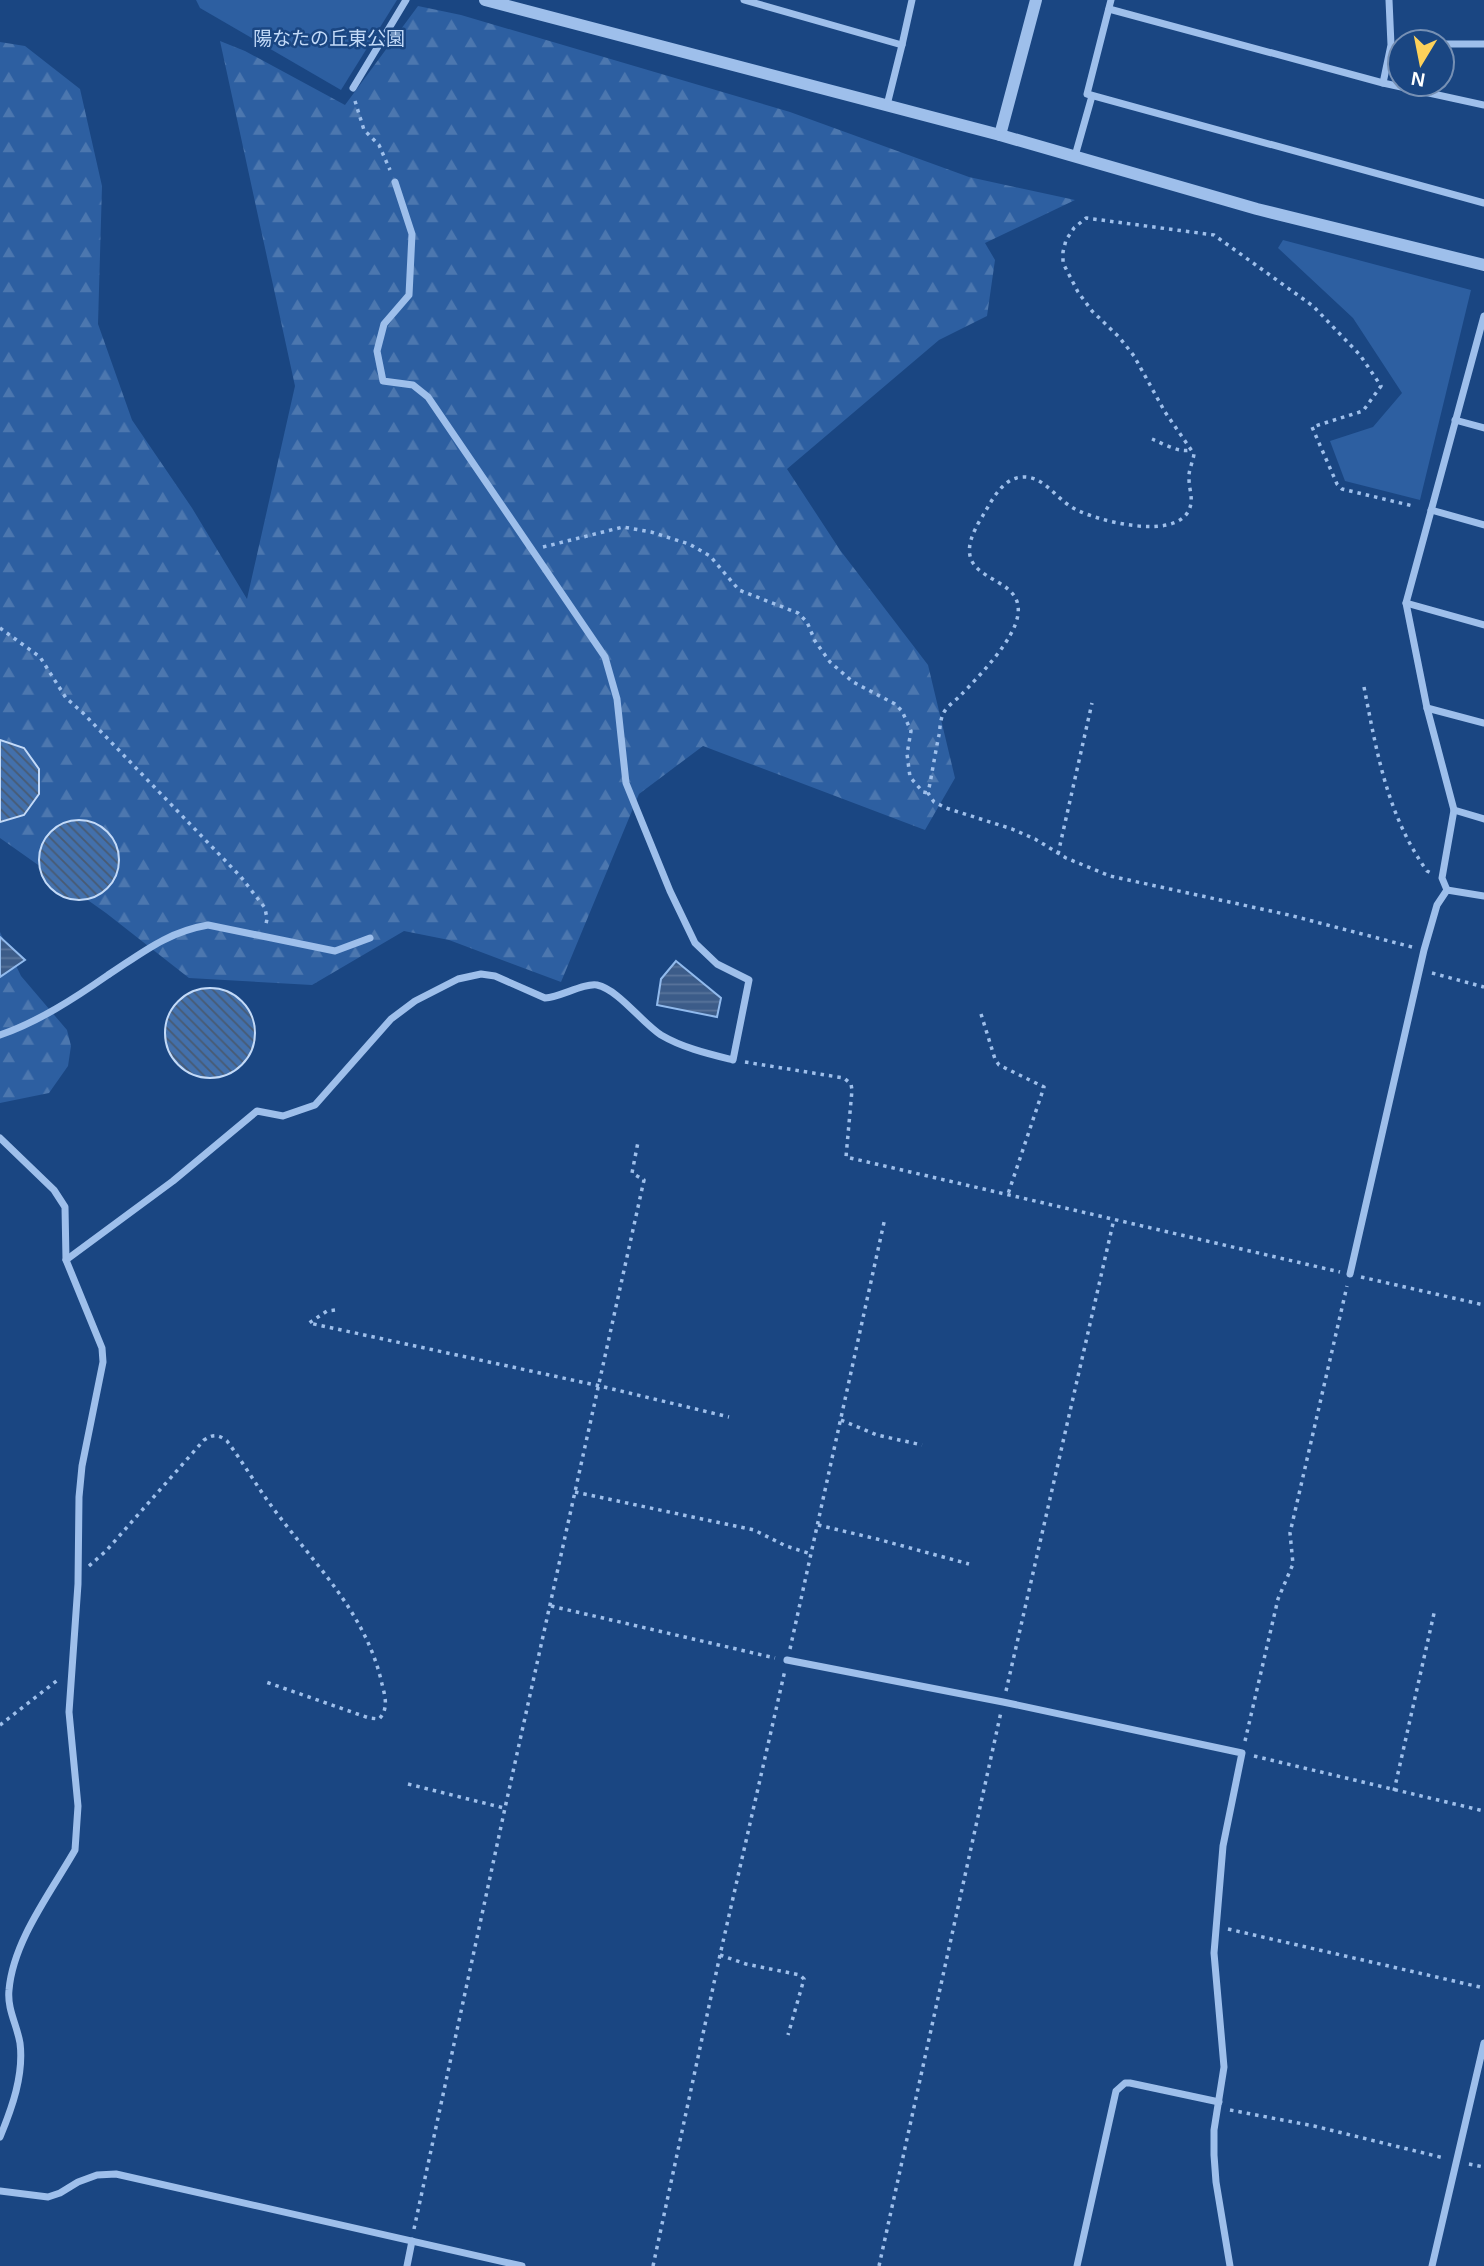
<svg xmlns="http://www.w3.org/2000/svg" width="1484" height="2266" viewBox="0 0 1484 2266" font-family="Arial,'Noto Sans JP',sans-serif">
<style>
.green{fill:#2d5fa1}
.forest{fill:url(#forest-firs)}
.water{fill:url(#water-rules);stroke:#91baed;stroke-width:2}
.building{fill:url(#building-back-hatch);stroke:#c3daf8;stroke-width:2}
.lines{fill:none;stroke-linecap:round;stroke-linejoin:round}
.path{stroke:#9ebfeb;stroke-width:3.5;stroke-dasharray:3.5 5;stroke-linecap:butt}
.minor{stroke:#9ebfeb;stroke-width:7}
.tertiary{stroke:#9ebfeb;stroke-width:12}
.labels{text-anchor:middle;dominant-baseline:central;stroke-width:5;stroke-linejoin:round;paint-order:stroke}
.park-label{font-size:19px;fill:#c3daf8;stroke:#1a4682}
</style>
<defs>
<pattern id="forest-firs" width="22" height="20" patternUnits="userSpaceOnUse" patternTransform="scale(1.75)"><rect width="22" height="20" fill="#2d5fa1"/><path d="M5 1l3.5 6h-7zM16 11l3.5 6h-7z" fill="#4c77af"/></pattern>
<pattern id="water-rules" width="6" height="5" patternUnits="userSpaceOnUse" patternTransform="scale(1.75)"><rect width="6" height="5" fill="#3c5c89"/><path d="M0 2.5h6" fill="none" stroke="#59749b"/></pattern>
<pattern id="building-back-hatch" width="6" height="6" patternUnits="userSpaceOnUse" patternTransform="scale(1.75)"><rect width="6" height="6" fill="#4370ab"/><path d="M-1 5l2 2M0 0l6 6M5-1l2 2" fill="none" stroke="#485a72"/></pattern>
</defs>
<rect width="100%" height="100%" fill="#1a4682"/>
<!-- green -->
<g class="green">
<path d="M196,0H397L341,90L200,8Z"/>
<path d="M1283,240L1471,290L1420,500L1345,481L1330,441L1373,427L1402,393L1353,318L1278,248Z"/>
</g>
<!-- forest -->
<g class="forest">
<path d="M418,6L461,15L790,112L969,177L1075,200L985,243L995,260L987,316L939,340L787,469L840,550L928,665L955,778L925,830L703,746L639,794L561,982L449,940L404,931L312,985L189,978L106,913L0,838V42L25,46L80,89L102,186L98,324L132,420L192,508L247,599L295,386L220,41L245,51L345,105Z"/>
<path d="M0,932L21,976L67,1030L71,1046L68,1066L49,1093L0,1103Z"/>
</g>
<!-- water -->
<g class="water">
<path d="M0,937L25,960L0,977Z"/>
<path d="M676,961L721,998L717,1017L657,1005L661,979Z"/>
</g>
<!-- building -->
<g class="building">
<path d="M0,740L24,748L39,769V794L24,815L0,822Z"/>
<circle cx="79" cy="860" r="40"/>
<circle cx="210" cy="1033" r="45"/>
</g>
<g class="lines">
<!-- path -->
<g class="path">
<path d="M355,101L364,130L379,145L390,170"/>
<path d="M1152,439C1164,444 1179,453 1191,450"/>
<path d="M543,547L623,527L651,532L689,544L710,556L739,590L798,613L807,622L815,641L830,662L853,682L895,704L902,711L911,731L907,754L910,777L923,792L928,793"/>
<path d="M0,628L40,657L66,698L83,713L241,877L265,908L267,919L266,924"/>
<path d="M1364,687C1377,753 1387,815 1427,871L1431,873"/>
<path d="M1058,854L1092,703"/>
<path d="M1412,947L1289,915L1110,876L1066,858L1035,839L1012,829L946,808L934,802L928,793C932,774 935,754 939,735C940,729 940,721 943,714C946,707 955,701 961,695C978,677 1015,640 1018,614C1024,569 938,587 982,517C990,504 997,488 1011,480C1019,476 1029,476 1037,480C1051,487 1061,502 1075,509C1097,521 1175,541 1189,510C1194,499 1189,490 1189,479C1188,471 1193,462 1194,454L1165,412L1134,356L1119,337L1092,311L1078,292L1063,263V252L1066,240L1074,228L1086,218L1214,235L1313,306L1360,355L1381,386L1363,411L1312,427L1337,484L1342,489L1413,506"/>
<path d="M1432,973L1484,987"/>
<path d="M981,1014L995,1059L999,1065L1044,1087L1008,1194"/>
<path d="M745,1062L844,1078L851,1084L852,1090L846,1157L1340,1272"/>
<path d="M1361,1277L1484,1305"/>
<path d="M335,1310L327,1311L309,1323L600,1386L729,1417"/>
<path d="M841,1420L877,1435L922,1445"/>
<path d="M575,1492L754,1530L786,1546L811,1554"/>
<path d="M818,1525L877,1539L969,1564"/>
<path d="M89,1566L106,1551L204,1440C213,1434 218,1434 227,1441C245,1465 260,1492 279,1516C319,1569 367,1616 382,1684C385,1696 389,1709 379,1719L369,1718L263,1681"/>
<path d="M551,1606L775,1658"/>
<path d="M790,1649L885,1218"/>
<path d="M1006,1691L1114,1219"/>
<path d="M0,1725L59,1679"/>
<path d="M1245,1741L1278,1599L1293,1564L1290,1533L1347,1286"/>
<path d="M1254,1756L1484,1811"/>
<path d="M408,1784L504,1808"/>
<path d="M1394,1791L1435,1609"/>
<path d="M1228,1929L1484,1988"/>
<path d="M720,1955L746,1964L800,1975L804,1979L788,2035"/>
<path d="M1230,2110L1314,2126L1444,2158"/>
<path d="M1469,2164L1484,2167"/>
<path d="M414,2229L505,1808L644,1180L632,1173L638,1142"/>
<path d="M653,2266L720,1955L785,1670"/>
<path d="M879,2266L1001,1712"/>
</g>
<!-- minor -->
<g class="minor">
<path d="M744,0L902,45L912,0"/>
<path d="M1111,0L1087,94L1484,203"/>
<path d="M1109,9L1383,83L1484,105"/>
<path d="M1442,44H1484"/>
<path d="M1383,83L1391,45L1389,0"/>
<path d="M353,88L406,0"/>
<path d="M887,105L902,45"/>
<path d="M1075,156L1092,96"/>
<path d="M1455,420L1484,428"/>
<path d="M1431,510L1484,525"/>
<path d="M1406,603L1484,625"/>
<path d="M1427,708L1484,723"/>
<path d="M1454,810L1484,819"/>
<path d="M1447,890L1442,878L1454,810L1427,708L1406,603L1484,316"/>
<path d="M0,1035C38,1022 75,998 108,975C142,953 167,932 208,925L335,951L370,938"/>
<path d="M0,1138L54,1190L65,1207L66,1260L102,1348L103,1362L82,1466L79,1497L78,1584L69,1712L78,1806L75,1850C51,1892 13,1941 9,1990C7,2009 17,2025 20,2043C24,2075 12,2108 0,2137"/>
<path d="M66,1260L173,1181L257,1111L283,1116L315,1105L391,1019L415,1001L458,979L481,974L495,976L545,998C561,997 583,983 597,985C619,990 641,1022 661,1035C683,1048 709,1054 733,1060L749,980L717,964L695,943L670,891L626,783L617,699L605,657L428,397L413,385L383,381L377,351L384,324L409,295L412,234L395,182"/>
<path d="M1350,1274L1424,950L1437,905L1447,890L1484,896"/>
<path d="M787,1660L1003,1702L1242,1753L1223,1846L1214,1953L1224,2067L1214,2130V2155L1216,2182L1230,2266"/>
<path d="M0,2191L48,2197L60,2193L78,2182L97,2175L116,2174L522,2266"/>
<path d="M407,2266L412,2241"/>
<path d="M1077,2266L1116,2091L1125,2083H1130L1219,2102"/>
<path d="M1432,2266L1484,2043"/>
</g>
<!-- tertiary -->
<g class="tertiary">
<path d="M485,0L1000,135L1257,209L1484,265"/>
<path d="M1000,135L1036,0"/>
</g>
</g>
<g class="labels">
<!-- park labels -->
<g class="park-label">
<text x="329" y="38">陽なたの丘東公園</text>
</g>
</g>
<!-- north arrow -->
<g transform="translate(1421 63) rotate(190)"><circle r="33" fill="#1a4682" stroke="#7690b4" stroke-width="2"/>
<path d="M0-5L12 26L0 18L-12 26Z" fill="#fdd15a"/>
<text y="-10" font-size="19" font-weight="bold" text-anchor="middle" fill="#ffffff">N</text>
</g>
</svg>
